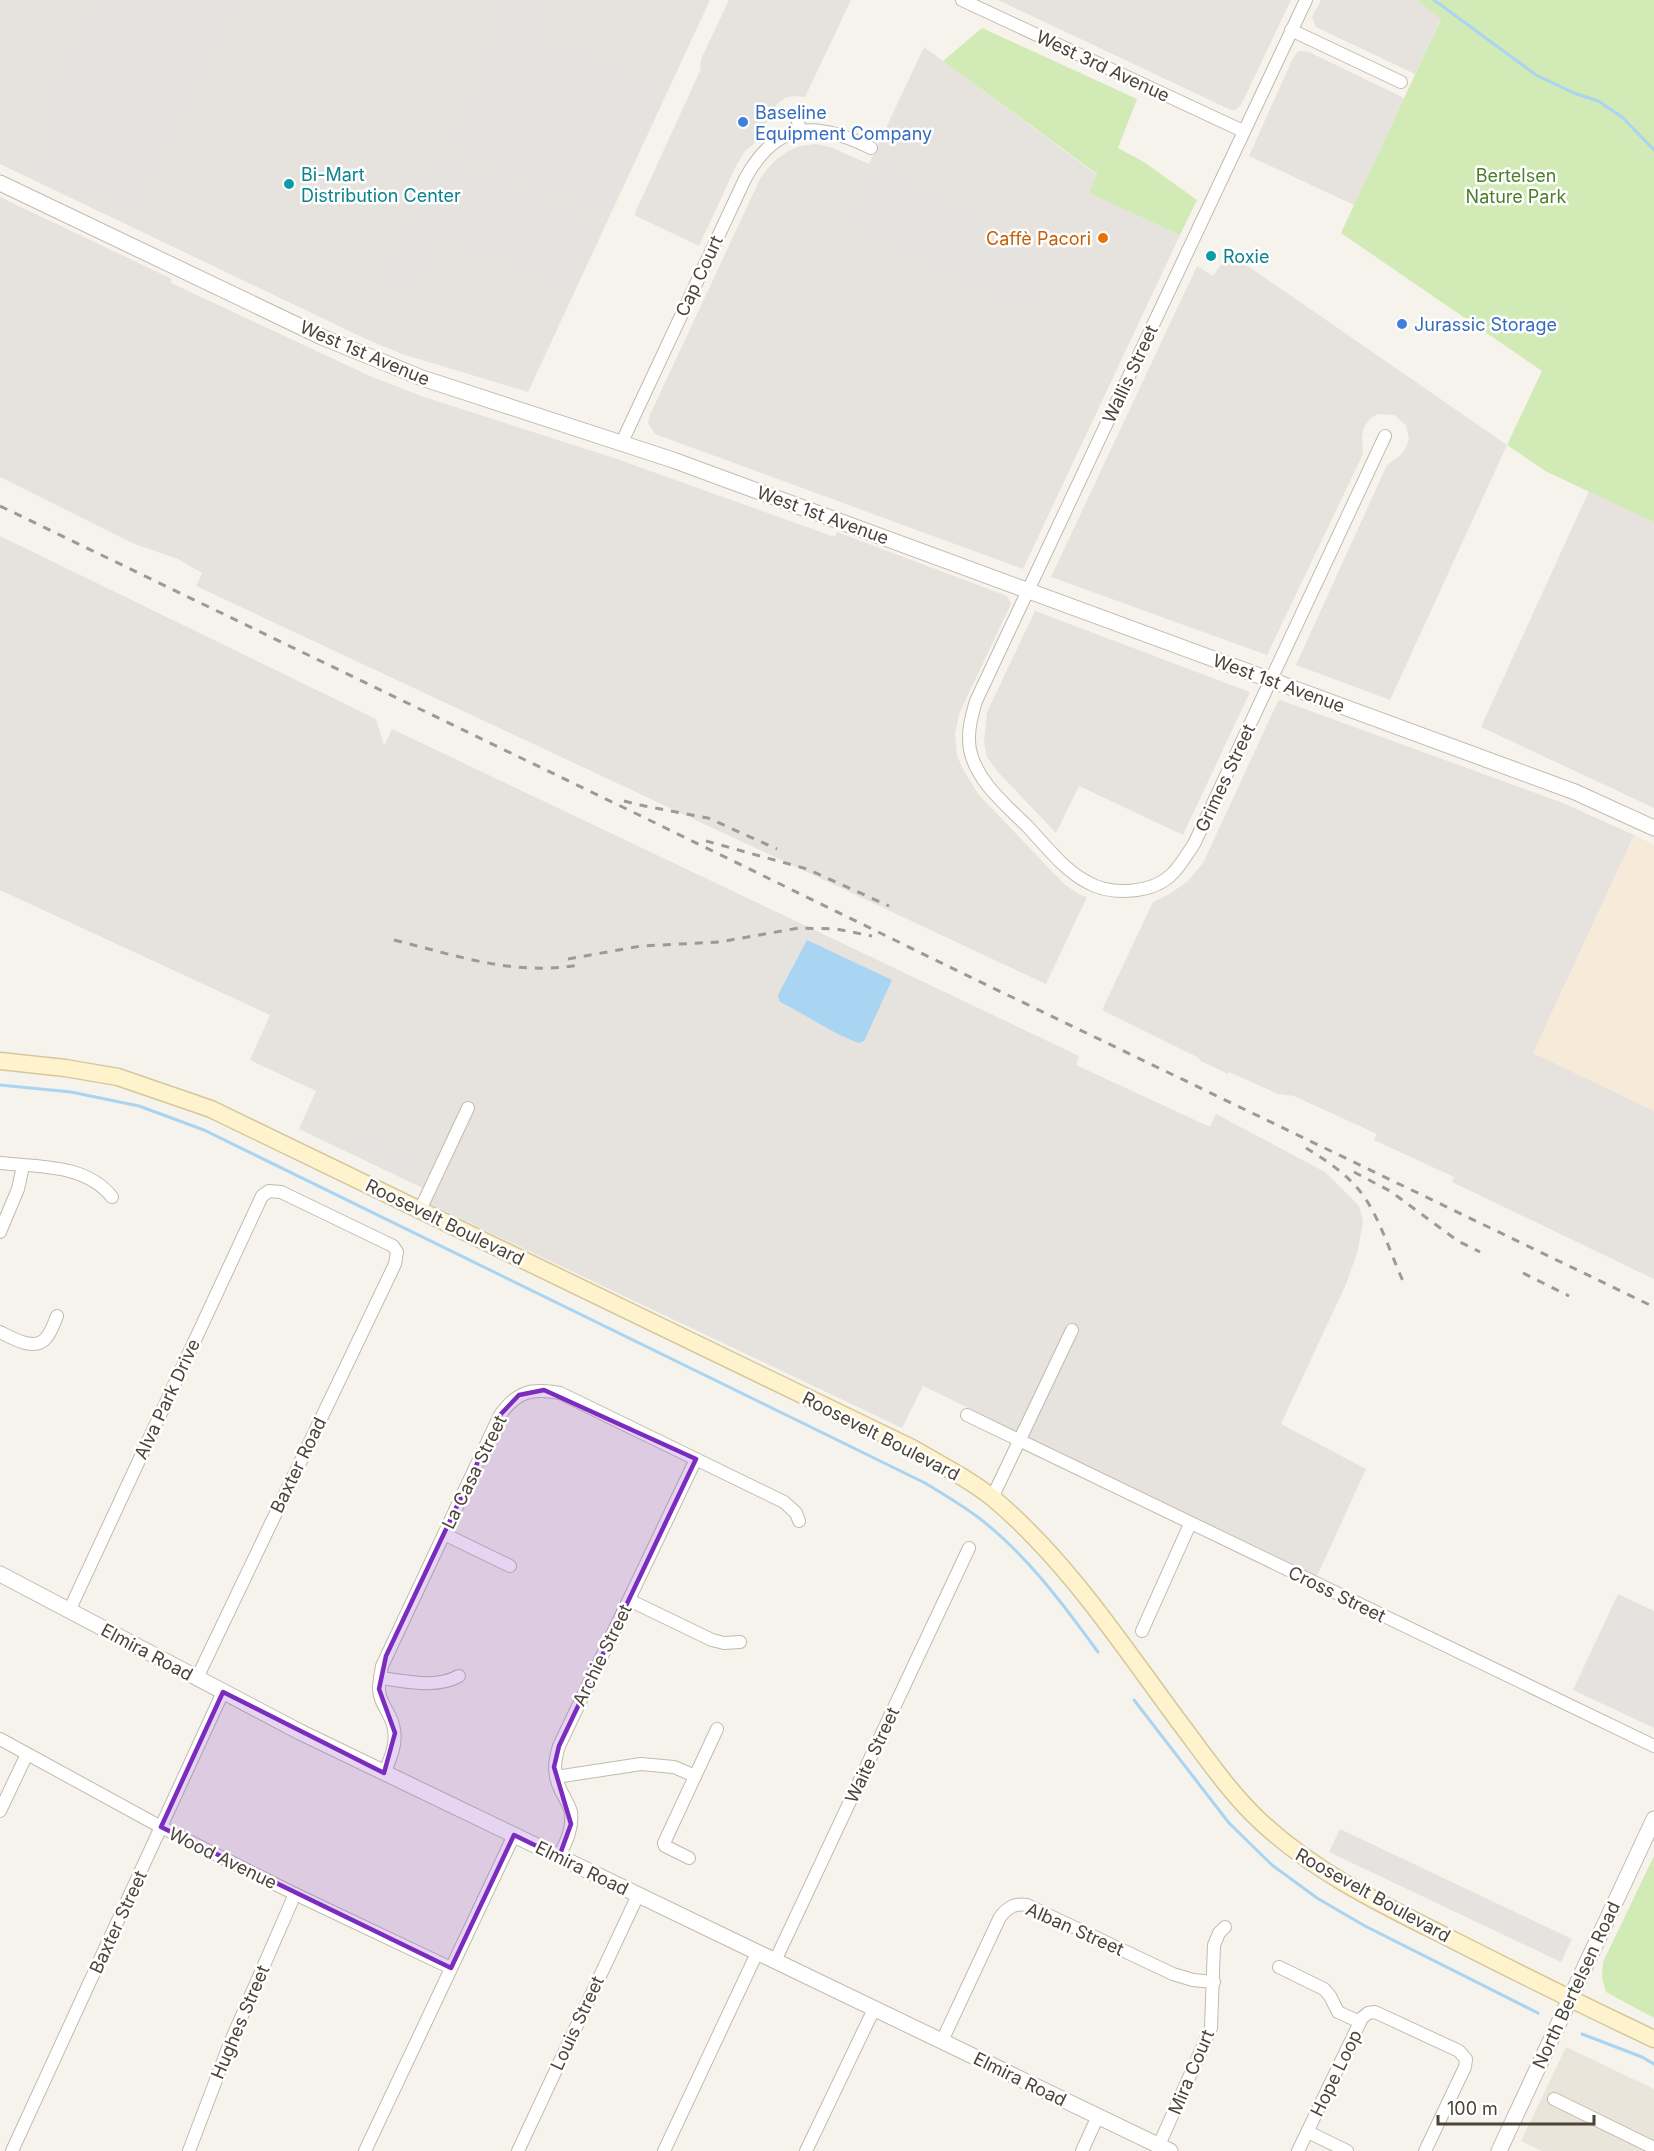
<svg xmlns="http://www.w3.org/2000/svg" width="1654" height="2151" viewBox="0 0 1654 2151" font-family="Inter,sans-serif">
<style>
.residential{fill:#eae5da}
.commercial{fill:#f7ead8}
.industrial{fill:#e6e2dd}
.green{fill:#d2eab5}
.parking{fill:#e5e3e0}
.water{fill:#a9d4f2}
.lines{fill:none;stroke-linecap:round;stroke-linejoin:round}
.stream{stroke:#a9d4f2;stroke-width:3}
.minor-casing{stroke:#c2bbae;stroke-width:14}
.tertiary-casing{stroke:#c2bbae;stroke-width:17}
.secondary-casing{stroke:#d6c79b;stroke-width:19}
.minor{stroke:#fff;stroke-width:12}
.tertiary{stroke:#fff;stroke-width:15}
.secondary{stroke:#fff3cd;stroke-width:16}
.rail{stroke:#9a9a9a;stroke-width:3;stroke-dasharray:8 8;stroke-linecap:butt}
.marked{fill:#7b2cbf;fill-opacity:0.2;stroke:#7b2cbf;stroke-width:4.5;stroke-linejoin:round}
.shop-dot{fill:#3f7fe0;stroke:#fff;stroke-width:2}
.culture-dot{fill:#0f9aa8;stroke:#fff;stroke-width:2}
.food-dot{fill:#e8710a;stroke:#fff;stroke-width:2}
.labels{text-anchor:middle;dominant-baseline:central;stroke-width:5;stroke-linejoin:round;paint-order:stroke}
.street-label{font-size:18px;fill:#4b4439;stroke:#fff}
.shop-label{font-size:18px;fill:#366cbe;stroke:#fff;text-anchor:start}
.culture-label{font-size:18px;fill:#0d838f;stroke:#fff;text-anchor:start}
.park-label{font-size:18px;fill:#4a7f2a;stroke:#fff}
.food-label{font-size:18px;fill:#c56008;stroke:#fff;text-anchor:end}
</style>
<rect width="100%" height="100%" fill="#f6f3ec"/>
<!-- residential -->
<path class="residential" d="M1566,2047L1654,2089V2151H1542L1521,2141Z"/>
<!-- commercial -->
<path class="commercial" d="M1634,835L1654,845V1111L1533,1053Z"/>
<!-- industrial -->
<g class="industrial">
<path d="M0,0H710L528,392L402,354L368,340L0,164Z"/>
<path d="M729,0H851L805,97L794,96L785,98L776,105L766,124V134L745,151L737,164L699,246L634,215L700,71L701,59Z"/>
<path d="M998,0H1291L1241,105L1235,110H1231Z"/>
<path d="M1321,0H1417L1441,18L1415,74L1316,27L1312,17Z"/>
<path d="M924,47L1097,175L1089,193L1180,235L1023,569L655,434L648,423L649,417L760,179L767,169L777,159L788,151L801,146L815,144L830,147L869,164Z"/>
<path d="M1299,51L1309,52L1404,98L1354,205L1249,156L1293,58Z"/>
<path d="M0,197L172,279L171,283L370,376L424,397L614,458L835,537L837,532L1007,596L1011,604L959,714L955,734L957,756L965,773L979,795L1064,884L1080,895L1087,897L1046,984L196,586L202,573L178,559L132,543L0,477Z"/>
<path d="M1229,253L1507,445L1390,700L1296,665L1387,465L1402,454L1406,447L1409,439L1406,425L1394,415L1378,414L1370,419L1364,427L1362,437L1363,454L1267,655L1051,577L1197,266L1213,276Z"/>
<path d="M1589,491L1654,522V808L1481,727Z"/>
<path d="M0,536L376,719L384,746L392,729L1079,1056L1076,1065L1210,1127L1216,1114L1325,1172L1359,1206L1363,1221L1358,1250L1346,1284L1281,1424L1366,1469L1317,1576L923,1386L902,1428L430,1204L435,1194L299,1129L316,1091L250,1060L270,1015L0,890Z"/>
<path d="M1035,611L1250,692L1183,835L1079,786L1056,833L997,771L987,757L984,742L987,712Z"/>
<path d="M1280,700L1563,803L1634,835L1533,1053L1654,1111V1279L1452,1182L1454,1177L1374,1140L1377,1134L1294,1096L1278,1094L1229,1072L1228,1074L1199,1060V1058L1102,1010L1153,902L1171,893L1188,881L1203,863L1278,701Z"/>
</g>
<!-- green -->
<g class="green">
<path d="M1417,0H1654V522L1547,472L1507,445L1542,371L1341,233L1441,19Z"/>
<path d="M982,28L1137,99L1118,148L1144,162L1197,200L1180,235L1089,193L1097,174L943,61Z"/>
<path d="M1654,1856V2018L1606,1992L1602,1978L1603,1962Z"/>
</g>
<!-- parking -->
<g class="parking">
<path d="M93,0H240L138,215L86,191L80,201L31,177L54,128L37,120Z"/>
<path d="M501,0H550L536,32L666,92L606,218L446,143L504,17L495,13Z"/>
<path d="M440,151L602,229L569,296L440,234L410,296L379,281Z"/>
<path d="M880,156L1046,267L1026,313L848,229Z"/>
<path d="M359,1127L427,1159L418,1179L349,1147Z"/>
<path d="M1618,1594L1654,1611V1728L1573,1690Z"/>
<path d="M1340,1829L1572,1939L1561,1962L1329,1852Z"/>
</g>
<!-- water -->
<path class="water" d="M807,940L892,980L864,1041L859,1043C831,1033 807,1015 780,1002L778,995Z"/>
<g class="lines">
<!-- stream -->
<g class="stream">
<path d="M1434,0L1536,75L1574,93L1598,101L1622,117L1654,150"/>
<path d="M0,1085L71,1092L139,1106L204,1130L925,1483C943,1494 962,1505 979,1518C1026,1554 1063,1604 1098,1652"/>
<path d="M1134,1700L1229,1823L1272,1865L1317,1898L1365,1926L1538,2013"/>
<path d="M1582,2034L1642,2057L1654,2064"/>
</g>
<defs>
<g id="minor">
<path d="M962,0L1243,131"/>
<path d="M1306,0L976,701C971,718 967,733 970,750C977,782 1005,804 1027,826C1045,845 1064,870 1087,882C1111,896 1153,894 1173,873C1181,865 1187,854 1194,844L1385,436"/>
<path d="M1291,30L1401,82"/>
<path d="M796,114L800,130"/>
<path d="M622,442L745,179C777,120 816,121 871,148"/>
<path d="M0,1163C39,1167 86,1164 112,1197"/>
<path d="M420,1210L468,1108"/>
<path d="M0,1232L18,1189L23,1166"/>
<path d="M0,1332C12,1338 35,1352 46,1338C51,1333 54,1323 57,1316"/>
<path d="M967,1415L1654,1746"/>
<path d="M992,1498L1072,1330"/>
<path d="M444,1534L510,1566"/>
<path d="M629,1600L712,1640L724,1643L740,1642"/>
<path d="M69,1611L262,1196L269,1191L281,1192L393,1246L397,1252L395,1264L197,1678"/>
<path d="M1142,1631L1190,1524"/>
<path d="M380,1678C406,1681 435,1689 459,1676"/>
<path d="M0,1739L161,1827L295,1894L451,1968"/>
<path d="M384,1773C393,1754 400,1735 389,1715C385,1707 379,1699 379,1689C379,1682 381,1673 382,1666L500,1415C517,1391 532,1388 560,1393L784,1502L796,1513L799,1521"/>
<path d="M556,1777L641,1764L674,1767L695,1776"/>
<path d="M0,1811L27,1754"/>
<path d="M559,1857C566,1842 573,1829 571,1812C569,1805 565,1798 561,1791C553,1775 554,1762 559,1746L696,1459"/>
<path d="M689,1858L665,1846L664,1843L717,1729"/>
<path d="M775,1961L969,1548"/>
<path d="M1279,1967L1324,1989L1330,1996L1338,2012L1360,2022"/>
<path d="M942,2041L1000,1917C1008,1907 1015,1903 1027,1905L1173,1974L1193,1980L1214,1982"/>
<path d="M1554,2099L1654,2148"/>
<path d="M1308,2132L1347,2151"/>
<path d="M1159,2145L1211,2028L1214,1945L1219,1933L1225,1927"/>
<path d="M12,2151L223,1692"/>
<path d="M189,2151L230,2043L295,1894"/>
<path d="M365,2151L514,1835"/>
<path d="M518,2151L638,1895"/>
<path d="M664,2151L757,1953"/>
<path d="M806,2151L874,2009"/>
<path d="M1082,2151L1098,2116"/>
<path d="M1298,2151L1362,2018L1368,2013L1375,2012L1459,2051L1466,2059L1465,2067L1425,2151"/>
</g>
<g id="tertiary">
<path d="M0,183L322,337L422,378L673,460L1575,792L1654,828"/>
<path d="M0,1574L300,1732L1170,2151"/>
<path d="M1499,2151L1654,1819"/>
</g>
<path id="secondary" d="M0,1061L65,1068L118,1077L211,1109L912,1448C939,1464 970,1479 994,1499C1068,1562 1120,1642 1177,1719C1203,1753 1228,1791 1260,1821C1315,1873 1385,1906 1453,1940C1520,1974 1586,2007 1654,2039"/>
</defs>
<!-- minor casing -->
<use href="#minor" class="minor-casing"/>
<!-- tertiary casing -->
<use href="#tertiary" class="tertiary-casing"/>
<!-- secondary casing -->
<use href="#secondary" class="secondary-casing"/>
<!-- minor -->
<use href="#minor" class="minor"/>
<!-- tertiary -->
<use href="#tertiary" class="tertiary"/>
<!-- secondary -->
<use href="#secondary" class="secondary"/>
<!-- rail -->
<g class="rail">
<path d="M0,506L639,815L962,973L1654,1307"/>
<path d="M624,801L640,805L708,818L777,849"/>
<path d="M706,841L807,869L889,906"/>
<path d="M394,940C459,956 512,976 580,965"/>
<path d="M568,959L641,946L719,942L799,928L836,929L872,936"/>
<path d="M1306,1148C1331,1163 1357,1181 1371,1208C1384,1231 1392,1257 1403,1281"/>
<path d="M1354,1172L1390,1191L1458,1241L1480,1252"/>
<path d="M1523,1273L1569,1296"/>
</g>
</g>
<!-- marked area -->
<path class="marked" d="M544,1390L696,1459L559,1746L554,1767L571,1824L559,1857L514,1835L451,1968L161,1827L223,1692L384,1773L395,1733L379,1689L386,1656L500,1415L519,1395Z"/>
<!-- markers -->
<g class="shop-dot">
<circle cx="743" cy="122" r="6"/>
<circle cx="1402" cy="324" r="6"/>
</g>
<g class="culture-dot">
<circle cx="289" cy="184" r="6"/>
<circle cx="1211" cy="256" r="6"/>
</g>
<circle class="food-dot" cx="1103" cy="238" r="6"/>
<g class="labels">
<!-- street labels -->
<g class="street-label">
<text transform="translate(1103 66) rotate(25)">West 3rd Avenue</text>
<text transform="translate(699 276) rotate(-65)">Cap Court</text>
<text transform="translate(365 353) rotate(23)">West 1st Avenue</text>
<text transform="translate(1130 374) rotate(-65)">Wallis Street</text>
<text transform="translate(823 515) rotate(20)">West 1st Avenue</text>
<text transform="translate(1279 683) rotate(20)">West 1st Avenue</text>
<text transform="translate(1225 778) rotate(-65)">Grimes Street</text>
<text transform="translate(445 1222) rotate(26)">Roosevelt Boulevard</text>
<text transform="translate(167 1399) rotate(-65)">Alva Park Drive</text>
<text transform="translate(881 1436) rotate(27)">Roosevelt Boulevard</text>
<text transform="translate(298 1465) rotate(-64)">Baxter Road</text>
<text transform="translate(474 1472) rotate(-64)">La Casa Street</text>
<text transform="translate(1337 1594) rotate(26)">Cross Street</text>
<text transform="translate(147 1652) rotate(28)">Elmira Road</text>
<text transform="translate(602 1655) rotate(-64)">Archie Street</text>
<text transform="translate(872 1755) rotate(-65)">Waite Street</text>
<text transform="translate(223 1858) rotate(26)">Wood Avenue</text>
<text transform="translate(582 1868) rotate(26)">Elmira Road</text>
<text transform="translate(1373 1895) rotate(29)">Roosevelt Boulevard</text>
<text transform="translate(118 1922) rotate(-65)">Baxter Street</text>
<text transform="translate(1075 1929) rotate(24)">Alban Street</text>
<text transform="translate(1576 1985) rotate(-65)">North Bertelsen Road</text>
<text transform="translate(240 2022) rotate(-67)">Hughes Street</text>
<text transform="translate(577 2023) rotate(-65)">Louis Street</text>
<text transform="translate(1191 2072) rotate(-67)">Mira Court</text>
<text transform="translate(1336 2073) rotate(-64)">Hope Loop</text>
<text transform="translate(1020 2079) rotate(26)">Elmira Road</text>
</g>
<!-- shop labels -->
<g class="shop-label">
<text x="755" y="112">Baseline<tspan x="755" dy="21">Equipment Company</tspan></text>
<text x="1414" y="324">Jurassic Storage</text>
</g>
<!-- culture labels -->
<g class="culture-label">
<text x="301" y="174">Bi-Mart<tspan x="301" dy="21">Distribution Center</tspan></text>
<text x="1223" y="256">Roxie</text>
</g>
<!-- park labels -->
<g class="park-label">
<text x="1516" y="175">Bertelsen<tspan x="1516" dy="21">Nature Park</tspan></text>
</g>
<!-- food labels -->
<g class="food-label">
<text x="1091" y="238">Caffè Pacori</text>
</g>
</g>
<!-- scale -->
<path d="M1438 2115v9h156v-9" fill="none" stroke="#4b4439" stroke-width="3"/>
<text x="1447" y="2115" font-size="18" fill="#4b4439" stroke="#ffffff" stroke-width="4.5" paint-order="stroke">100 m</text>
</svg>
